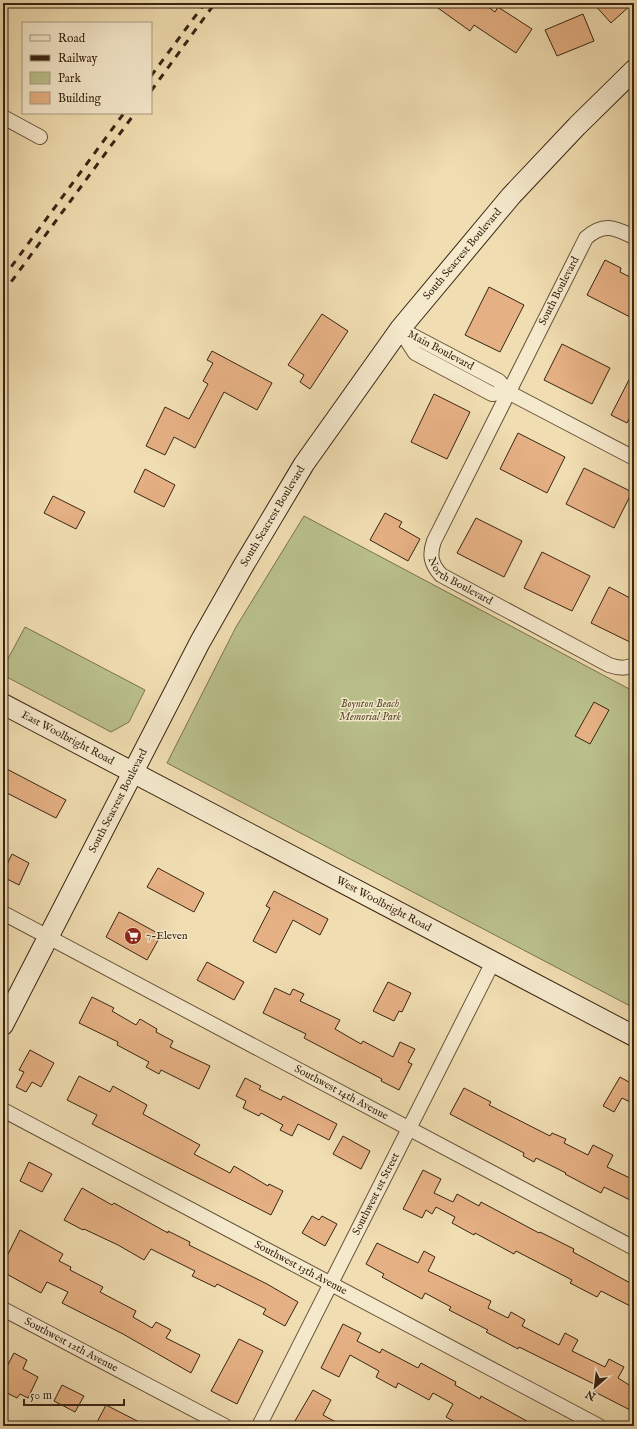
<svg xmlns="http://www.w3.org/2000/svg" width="637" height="1429" viewBox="0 0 637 1429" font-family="'IM FELL English',serif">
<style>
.green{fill:#bac08b;stroke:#7a724f}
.building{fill:#e5b083;stroke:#392513}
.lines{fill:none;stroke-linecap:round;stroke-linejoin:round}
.street-casing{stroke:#67533a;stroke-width:16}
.secondary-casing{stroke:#392513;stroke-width:22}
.street{stroke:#f5e9cc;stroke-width:14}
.secondary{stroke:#f5e9cc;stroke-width:20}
.rail{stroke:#392513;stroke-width:3;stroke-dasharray:7 7;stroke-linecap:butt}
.labels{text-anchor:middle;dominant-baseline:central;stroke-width:3;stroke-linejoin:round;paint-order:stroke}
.street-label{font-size:11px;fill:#392513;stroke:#f5e9cc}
.park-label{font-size:11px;font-style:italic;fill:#594c31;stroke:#f5e9cc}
.poi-label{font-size:11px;fill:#392513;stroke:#f5e9cc;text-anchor:start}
</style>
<rect width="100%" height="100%" fill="#f0ddb1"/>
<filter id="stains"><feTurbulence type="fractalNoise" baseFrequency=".005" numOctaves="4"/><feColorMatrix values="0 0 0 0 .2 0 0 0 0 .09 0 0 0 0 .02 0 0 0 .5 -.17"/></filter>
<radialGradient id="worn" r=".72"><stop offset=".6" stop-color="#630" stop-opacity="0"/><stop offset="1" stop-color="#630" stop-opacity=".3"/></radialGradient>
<!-- green -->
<g class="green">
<path d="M304,516L633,691L634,689V1008L167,763L236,627Z"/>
<path d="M25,627L145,690L129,722L111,732L3,675V668Z"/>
</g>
<!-- building -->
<g class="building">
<path d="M431,3H483L495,12L498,7L532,29L516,53L474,25L470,31Z"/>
<path d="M593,3H633L611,23Z"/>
<path d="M583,14L594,41L557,56L545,30Z"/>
<path d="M605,260L621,268L620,272L634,279V319L587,295Z"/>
<path d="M489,287L524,305L500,352L465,335Z"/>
<path d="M322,314L348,331L310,389L300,382L304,375L288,365Z"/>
<path d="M562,344L610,368L592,404L544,380Z"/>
<path d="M212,351L272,383L257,410L224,392L195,448L174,437L165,455L146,446L165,407L189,419L208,384L203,381L213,363L207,360Z"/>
<path d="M634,370V421L629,419L627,423L611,415Z"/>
<path d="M434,394L470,412L447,459L411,442Z"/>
<path d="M518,433L565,457L547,493L500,469Z"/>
<path d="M584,468L632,492L614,528L566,504Z"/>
<path d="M145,469L175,485L164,507L134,492Z"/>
<path d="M53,496L85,512L76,529L44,513Z"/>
<path d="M385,513L402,522L399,527L420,539L408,561L370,540Z"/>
<path d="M476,518L522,541L504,577L457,553Z"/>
<path d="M542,552L590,576L572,611L524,588Z"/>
<path d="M609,587L634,600V644L591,623Z"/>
<path d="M594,702L609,710L590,744L575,736Z"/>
<path d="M3,767L66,800L56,818L3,791Z"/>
<path d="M12,854L29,863L19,885L3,877V872Z"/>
<path d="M158,868L204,893L194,912L147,887Z"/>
<path d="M274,891L328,919L320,935L293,920L276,953L253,941L270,908L266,906Z"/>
<path d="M119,912L161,935L147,960L106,937Z"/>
<path d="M207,962L244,982L234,1000L197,980Z"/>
<path d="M388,982L411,993L402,1012L399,1011L394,1021L373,1011Z"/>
<path d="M275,988L290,995L293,989L304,994L300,1001L340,1020L335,1029L361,1044L363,1041L393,1057L400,1042L415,1049L408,1062L412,1064L399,1090L381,1081L382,1079L304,1038L306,1034L263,1013Z"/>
<path d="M92,997L114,1008L112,1011L136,1025L140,1019L157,1029L156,1032L173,1041L170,1047L210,1066L199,1089L161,1070L159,1074L146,1067L149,1062L117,1045L118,1042L79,1023Z"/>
<path d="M30,1050L54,1063L41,1087L32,1082L26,1092L16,1087L24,1072L19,1070Z"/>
<path d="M79,1076L110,1092L113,1086L147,1105L143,1114L200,1145L194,1154L230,1173L234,1166L268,1186L269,1184L283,1191L271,1215L92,1124L97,1115L67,1100Z"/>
<path d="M620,1077L634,1085V1104L622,1098L614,1112L603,1106Z"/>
<path d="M245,1078L261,1086L259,1089L281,1100L283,1096L337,1124L329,1140L298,1124L292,1136L280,1130L283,1125L261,1113L259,1116L243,1108L246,1101L236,1096Z"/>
<path d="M464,1088L491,1102L489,1105L550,1136L552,1133L566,1139L564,1143L588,1155L593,1145L613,1155L607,1167L634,1180V1202L604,1187L601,1193L565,1174L566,1173L536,1158L534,1162L523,1156L524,1153L450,1114Z"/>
<path d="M343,1136L370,1151L361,1169L333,1154Z"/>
<path d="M29,1162L52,1174L42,1192L20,1181Z"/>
<path d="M423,1170L441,1179L434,1193L453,1202L457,1194L479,1206L481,1202L539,1233L540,1232L574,1249L573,1252L634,1285V1308L601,1291L597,1297L570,1283L572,1280L516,1251L514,1254L475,1233L474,1235L452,1223L455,1217L436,1207L432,1214L426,1210L422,1218L403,1209Z"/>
<path d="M82,1188L112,1205L114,1203L168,1233V1231L190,1242L189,1245L267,1284L298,1302L285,1326L263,1314L266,1309L217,1284L215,1287L192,1276L195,1271L151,1249L144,1260L118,1245L84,1229L83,1230L64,1220Z"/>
<path d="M312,1216L319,1220L322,1216L337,1224L325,1246L302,1233Z"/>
<path d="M20,1230L63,1254L59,1261L71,1267L70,1270L103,1287L100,1292L136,1311L133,1317L152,1328L156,1322L171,1330L166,1338L200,1355L191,1373L123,1334L62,1303L68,1292L47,1282L41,1293L3,1272V1264Z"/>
<path d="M377,1243L418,1263L424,1251L435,1257L428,1271L491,1301L488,1308L508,1318L511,1312L525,1320L522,1326L559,1345L565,1333L578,1340L572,1351L605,1367L609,1359L624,1367L618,1378L634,1388V1412L593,1391L596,1385L519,1347L518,1349L486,1332L488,1330L449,1310L451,1307L425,1293L422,1299L382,1277L384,1274L366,1264Z"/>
<path d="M343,1324L361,1333L357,1341L380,1353L382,1349L418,1368L421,1363L456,1382L455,1385L480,1399L481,1396L536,1426H494L487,1422L485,1426H462L446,1417L453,1404L433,1393L429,1400L398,1383L396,1388L376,1377L379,1371L350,1355L339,1377L321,1368Z"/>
<path d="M239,1339L263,1351L237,1404L211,1391Z"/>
<path d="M14,1353L27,1360L23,1369L38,1377L28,1398L20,1394L17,1398L3,1391V1374Z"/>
<path d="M62,1385L84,1396L75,1412L54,1401Z"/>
<path d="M313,1390L331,1400L323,1415L343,1426H292Z"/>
<path d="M106,1405L147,1426H95Z"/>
</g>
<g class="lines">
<defs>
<g id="street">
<path d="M3,117L40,137"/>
<path id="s1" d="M634,237C615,228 604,222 586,238L434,541C429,555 431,564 441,575L609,665C618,668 625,669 634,665"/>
<path id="s2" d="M400,329L499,381L508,392L634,458"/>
<path d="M400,330L415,353L492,394L508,392"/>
<path id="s3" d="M3,913L634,1248"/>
<path id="s4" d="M3,1110L599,1426"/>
<path id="s5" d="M3,1309L225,1426"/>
<path id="s6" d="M259,1426L493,962"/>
</g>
<g id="secondary">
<path id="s7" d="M3,704L634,1036"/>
<path id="s8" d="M3,1025L200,642L242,568L304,464L400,329L511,196L577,126L634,70"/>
</g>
</defs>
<!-- street casing -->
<use href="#street" class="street-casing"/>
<!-- secondary casing -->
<use href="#secondary" class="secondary-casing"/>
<!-- street -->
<use href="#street" class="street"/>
<!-- secondary -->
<use href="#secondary" class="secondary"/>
<!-- rail -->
<g class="rail">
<path d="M151,76L205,3"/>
<path d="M151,91L215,3"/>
<path d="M3,278L124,113"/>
<path d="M3,293L135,113"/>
</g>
</g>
<!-- icons -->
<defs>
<symbol id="supermarket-disc" viewBox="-11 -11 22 22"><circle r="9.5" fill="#8f2418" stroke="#f5e9cc"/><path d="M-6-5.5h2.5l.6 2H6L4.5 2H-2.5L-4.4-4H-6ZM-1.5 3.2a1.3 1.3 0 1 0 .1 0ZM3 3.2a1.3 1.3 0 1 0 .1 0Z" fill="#fff"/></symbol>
</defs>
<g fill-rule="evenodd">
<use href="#supermarket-disc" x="123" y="926" width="20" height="20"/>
</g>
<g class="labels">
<!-- street labels -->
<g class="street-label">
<text stroke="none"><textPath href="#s8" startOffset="900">South Seacrest Boulevard</textPath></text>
<text transform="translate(559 291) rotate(-63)">South Boulevard</text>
<text stroke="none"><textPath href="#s2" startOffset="46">Main Boulevard</textPath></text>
<text stroke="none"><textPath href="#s8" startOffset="576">South Seacrest Boulevard</textPath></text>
<text stroke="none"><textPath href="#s1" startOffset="447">North Boulevard</textPath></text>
<text stroke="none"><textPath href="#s7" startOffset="73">East Woolbright Road</textPath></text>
<text stroke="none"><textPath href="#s8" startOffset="252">South Seacrest Boulevard</textPath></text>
<text stroke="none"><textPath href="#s7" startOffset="430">West Woolbright Road</textPath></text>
<text stroke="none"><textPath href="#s3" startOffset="383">Southwest 14th Avenue</textPath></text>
<text stroke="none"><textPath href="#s6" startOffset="260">Southwest 1st Street</textPath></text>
<text stroke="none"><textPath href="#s4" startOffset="337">Southwest 13th Avenue</textPath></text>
<text stroke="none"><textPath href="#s5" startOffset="77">Southwest 12th Avenue</textPath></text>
</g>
<!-- park labels -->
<g class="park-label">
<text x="370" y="704">Boynton Beach<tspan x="370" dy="13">Memorial Park</tspan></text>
</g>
<!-- poi labels -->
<g class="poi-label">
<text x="146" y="936">7-Eleven</text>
</g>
</g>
<!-- margin -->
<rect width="637" height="1429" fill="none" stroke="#f0ddb1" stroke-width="16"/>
<rect x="4" y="4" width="629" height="1421" fill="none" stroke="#392513" stroke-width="2"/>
<rect x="8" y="8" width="621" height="1413" fill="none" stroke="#392513"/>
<!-- legend -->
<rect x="22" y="22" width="130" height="92" fill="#f5e9cc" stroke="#aa9b82"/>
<rect x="30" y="35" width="20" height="6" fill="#f5e9cc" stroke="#aa9b82"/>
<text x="58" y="42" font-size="12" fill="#392513">Road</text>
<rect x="30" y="55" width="20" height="6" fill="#392513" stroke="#aa9b82"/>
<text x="58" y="62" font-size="12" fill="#392513">Railway</text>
<rect x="30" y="72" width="20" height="12" fill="#bac08b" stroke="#aa9b82"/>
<text x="58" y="82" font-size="12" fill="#392513">Park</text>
<rect x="30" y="92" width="20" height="12" fill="#e5b083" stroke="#aa9b82"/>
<text x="58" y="102" font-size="12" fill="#392513">Building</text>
<!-- north arrow -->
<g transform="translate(595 1387) rotate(208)" stroke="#f5e9cc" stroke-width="3" paint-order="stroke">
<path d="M0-3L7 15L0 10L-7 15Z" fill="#392513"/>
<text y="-6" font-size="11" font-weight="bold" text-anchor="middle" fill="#392513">N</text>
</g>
<!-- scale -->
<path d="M24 1399v6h100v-6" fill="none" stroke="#392513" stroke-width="2"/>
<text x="30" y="1399" font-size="12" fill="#392513" stroke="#f5e9cc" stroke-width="3" paint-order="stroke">50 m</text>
<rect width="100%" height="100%" filter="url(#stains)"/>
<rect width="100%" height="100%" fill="url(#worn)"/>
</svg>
